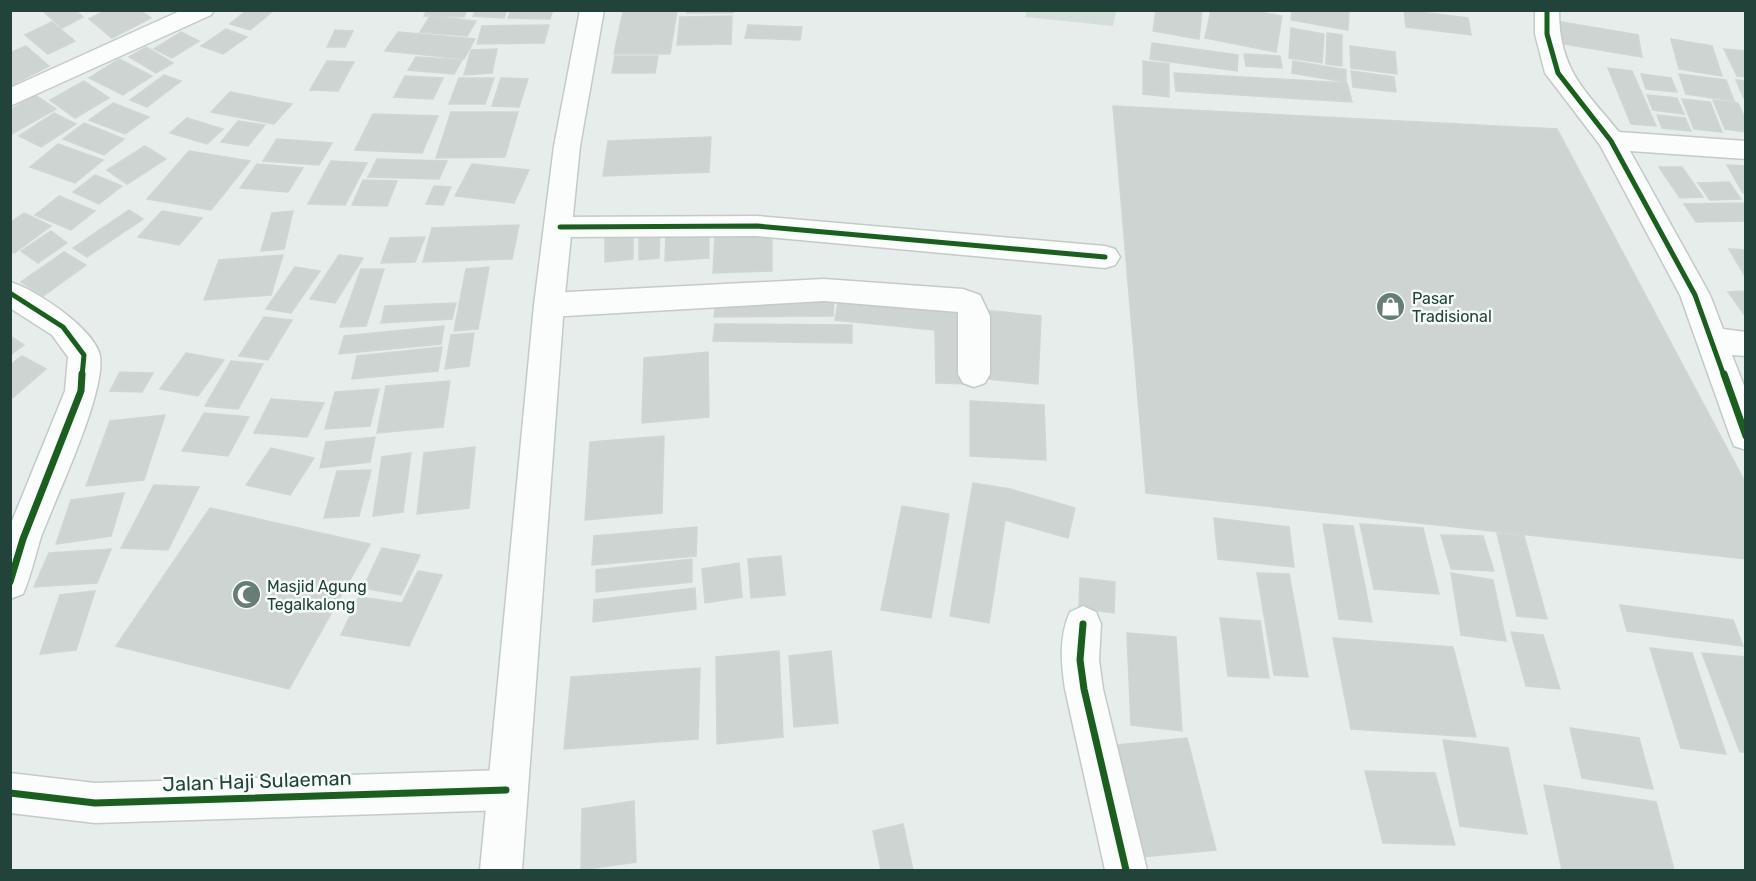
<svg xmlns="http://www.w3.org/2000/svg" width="1756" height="881" viewBox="0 0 1756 881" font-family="Rubik,sans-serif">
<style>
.built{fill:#d5dfda}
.building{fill:#ced4d1;stroke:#cfd6d3;stroke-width:1.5}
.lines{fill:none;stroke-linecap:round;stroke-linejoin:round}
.street-casing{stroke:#c4cac7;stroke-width:3}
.secondary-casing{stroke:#c2cbc7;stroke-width:3}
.street{fill:#fbfcfc;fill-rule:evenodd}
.secondary{fill:#fbfcfc;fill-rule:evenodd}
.cycleway-far1-casing{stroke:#f6fbf8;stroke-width:8}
.cycleway-casing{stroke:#f6fbf8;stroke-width:10}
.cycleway-far1{stroke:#1b5e20;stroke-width:5}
.cycleway{stroke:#1b5e20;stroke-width:7}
.labels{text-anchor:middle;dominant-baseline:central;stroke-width:5;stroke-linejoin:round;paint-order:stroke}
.poi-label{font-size:16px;fill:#224339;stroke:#f6fbf8;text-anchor:start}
.near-street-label{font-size:20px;fill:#224339;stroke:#f6fbf8}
</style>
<rect width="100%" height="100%" fill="#e7edea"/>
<!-- built -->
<path class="built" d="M1027,11V10L1116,11L1113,26L1025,17Z"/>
<!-- building -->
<g class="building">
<path d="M51,10H75L83,17L62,28L45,13Z"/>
<path d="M106,10H140L151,18L112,38L89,19Z"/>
<path d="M247,10H274L250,30L230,24Z"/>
<path d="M427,10H467L464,17L424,16Z"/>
<path d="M476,10H507L504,18L473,16Z"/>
<path d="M511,10H553L550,19L508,18Z"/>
<path d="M687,10H734L733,13H687Z"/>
<path d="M1156,10H1202L1199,39L1153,31Z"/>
<path d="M1211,10H1249L1282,16L1276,52L1205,38Z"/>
<path d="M1292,10H1349L1348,30L1291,20Z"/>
<path d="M1404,10L1468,18L1471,35L1406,27Z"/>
<path d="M677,11L670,54H614L623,12Z"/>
<path d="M430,16L476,21L467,36L420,32Z"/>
<path d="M732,16L731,44L677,45L680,17Z"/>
<path d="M1556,21L1638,35L1642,57L1559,43Z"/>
<path d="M52,22L75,41L48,54L25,35Z"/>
<path d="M549,25L544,43L477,44L482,26Z"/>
<path d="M748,25L802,27L800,40L745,38Z"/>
<path d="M1291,28L1324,34L1322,63L1289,58Z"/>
<path d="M226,29L247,37L223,54L201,46Z"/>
<path d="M335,30L353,31L345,47H327Z"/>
<path d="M181,32L199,41L172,58L154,49Z"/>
<path d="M398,32L475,39L464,59L385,51Z"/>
<path d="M1327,33L1342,35V66L1326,64Z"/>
<path d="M1671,39L1712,46L1722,76L1679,69Z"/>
<path d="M1152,43L1238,55L1237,71L1150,59Z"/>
<path d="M26,46L49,66L12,85L10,53Z"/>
<path d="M1350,46L1395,52L1397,74L1351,68Z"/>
<path d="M146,47L173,63L156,73L129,57Z"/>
<path d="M497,49L492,73L464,75L471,50Z"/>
<path d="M1724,49L1746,51V77L1737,76Z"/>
<path d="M1244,54L1280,56L1282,68L1246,66Z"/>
<path d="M615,56H658L655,73H612Z"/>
<path d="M416,57L462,60L454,74L408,70Z"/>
<path d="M119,59L152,76L123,95L89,78Z"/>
<path d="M327,61L354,62L338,91L310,90Z"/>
<path d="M1143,61L1169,64V97L1143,94Z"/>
<path d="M1293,61L1346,70V82L1292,73Z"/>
<path d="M1608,68L1632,71L1656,126L1631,124Z"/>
<path d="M1351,71L1394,77L1396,92L1353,87Z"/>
<path d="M1174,73L1347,83L1352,102L1176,91Z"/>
<path d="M1641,74L1671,78L1677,92L1646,89Z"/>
<path d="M1679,74L1726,80L1734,101L1686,94Z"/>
<path d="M164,75L181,81L147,107L130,100Z"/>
<path d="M405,76L443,78L433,99L394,97Z"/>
<path d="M459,78H494L485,104H449Z"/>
<path d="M501,78L528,79L519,107L492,106Z"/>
<path d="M1736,80L1746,81V103Z"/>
<path d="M84,81L109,98L75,118L50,100Z"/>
<path d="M230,92L292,104L274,124L211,112Z"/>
<path d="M35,95L56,109L10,135V110Z"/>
<path d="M1647,95L1677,98L1684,114L1653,110Z"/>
<path d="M1682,99L1710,102L1722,132L1694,129Z"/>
<path d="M1713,100L1738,103L1746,121V132L1725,129Z"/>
<path d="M113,103L149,117L125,134L89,120Z"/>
<path d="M1113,106L1557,129L1746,484V559L1146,493Z"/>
<path d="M451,112H518L505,157L436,158Z"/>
<path d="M54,113L76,124L41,147L19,136Z"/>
<path d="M373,114L438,116L422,153L355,150Z"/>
<path d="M1657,115L1685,118L1691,131L1662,128Z"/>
<path d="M187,118L223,129L207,144L170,133Z"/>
<path d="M238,121L265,125L248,146L221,142Z"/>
<path d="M84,123L124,139L104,155L63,139Z"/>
<path d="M711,137L709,172L603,176L608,141Z"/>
<path d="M277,139L332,143L319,165L263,161Z"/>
<path d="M58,144L103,160L75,183L30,167Z"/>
<path d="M145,146L166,159L127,184L107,170Z"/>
<path d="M189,151L250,161L211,210L147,199Z"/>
<path d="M377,159L447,161L439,179L368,177Z"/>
<path d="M331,161L367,163L345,205L308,204Z"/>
<path d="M257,164L303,168L288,192L240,188Z"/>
<path d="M472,164L529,170L514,203L455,196Z"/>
<path d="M1727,165L1746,166V193H1743Z"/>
<path d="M1659,167H1682L1703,197L1680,198Z"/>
<path d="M95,175L122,186L99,204L73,192Z"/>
<path d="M363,180L397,181L387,206L352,205Z"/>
<path d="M1729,182L1741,199L1710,200L1698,183Z"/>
<path d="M434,186L451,187L443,205L426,204Z"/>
<path d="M59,196L95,211L71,230L35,215Z"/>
<path d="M1746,203V221L1696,222L1684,204Z"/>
<path d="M129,210L143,219L87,257L73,248Z"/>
<path d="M162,211L202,218L179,245L138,237Z"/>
<path d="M293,211L284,249L261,251L272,213Z"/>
<path d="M24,213L51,226L14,253L10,251V223Z"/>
<path d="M519,225L512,259L423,262L432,228Z"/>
<path d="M709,229V258L665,261L666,232Z"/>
<path d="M51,231L67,243L38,263L21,251Z"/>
<path d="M772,231V271L713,273L715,234Z"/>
<path d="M660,233L659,258L639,260V234Z"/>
<path d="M633,235V259L605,262V237Z"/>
<path d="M425,237L415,262L381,263L390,238Z"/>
<path d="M1729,249L1746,250V278Z"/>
<path d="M64,252L86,265L43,296L21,282Z"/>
<path d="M283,255L271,295L204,300L219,260Z"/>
<path d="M339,255L363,258L335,303L310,299Z"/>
<path d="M295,267L320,271L291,313L266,309Z"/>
<path d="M489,267L478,329L454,331L466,269Z"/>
<path d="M361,269H384L366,326L340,327Z"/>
<path d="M1746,291V317L1728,292Z"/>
<path d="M839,297L967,309L970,384L936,383L935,330L835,320Z"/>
<path d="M834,299L833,316L714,317L716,300Z"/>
<path d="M456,303L452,319L381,323L385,306Z"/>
<path d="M983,310L1041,316L1038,384L977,378Z"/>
<path d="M264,317L292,320L268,360L239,356Z"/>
<path d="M715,324L852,325V343L713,341Z"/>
<path d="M444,326L441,344L339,354L344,336Z"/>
<path d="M474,333L469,366L445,369L451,335Z"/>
<path d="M10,336L24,345L10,355Z"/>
<path d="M442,347L438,371L352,379L357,356Z"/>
<path d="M708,352L709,417L642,423L644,358Z"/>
<path d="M186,353L224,360L198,396L160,389Z"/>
<path d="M22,356L46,369L10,400V365Z"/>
<path d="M231,361L263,364L238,409L205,406Z"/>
<path d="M120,372L153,373L142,392L110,391Z"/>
<path d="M450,381L443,427L377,433L386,386Z"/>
<path d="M379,389L370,426L325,429L335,392Z"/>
<path d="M271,399L324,403L307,437L254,433Z"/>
<path d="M970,401L1044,405L1046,460L970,456Z"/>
<path d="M204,413L249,417L228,456L182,451Z"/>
<path d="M165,415L144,480L86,486L110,421Z"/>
<path d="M664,436L662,513L585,520L590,442Z"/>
<path d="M375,437L370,462L320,468L326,442Z"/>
<path d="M475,447L469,508L417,514L424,453Z"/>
<path d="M271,448L314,458L290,495L246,485Z"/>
<path d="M411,453L403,512L373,516L382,457Z"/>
<path d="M371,470L359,516L324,518L337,471Z"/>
<path d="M973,483L1010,489L1075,508L1068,538L1005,520L989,623L950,616Z"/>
<path d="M154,485L199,487L168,550L121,548Z"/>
<path d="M124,493L111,536L56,544L71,500Z"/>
<path d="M902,506L949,514L931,618L881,610Z"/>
<path d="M210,508L370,544L289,689L116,646Z"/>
<path d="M1214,518L1289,527L1294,567L1218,559Z"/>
<path d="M1323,524L1353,526L1372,622L1339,619Z"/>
<path d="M1360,524L1423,528L1439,594L1374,589Z"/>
<path d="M697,527L696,556L592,565L594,536Z"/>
<path d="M1497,533L1524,536L1547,619L1517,616Z"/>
<path d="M1441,535L1483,536L1494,571L1451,569Z"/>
<path d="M382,548L420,555L401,595L363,588Z"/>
<path d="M111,549L97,583L34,587L49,553Z"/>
<path d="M781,556L785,595L751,598L748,559Z"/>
<path d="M692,559V582L596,592V570Z"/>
<path d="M739,563L742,597L705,603L702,569Z"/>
<path d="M418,571L442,575L409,646L341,635L359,597L402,603Z"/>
<path d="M1257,573L1289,574L1308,677L1274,675Z"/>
<path d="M1451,573L1493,580L1506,641L1461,635Z"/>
<path d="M1080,578L1115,582L1114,613L1079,608Z"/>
<path d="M695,588L696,609L593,622L594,600Z"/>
<path d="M95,591L76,650L40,654L60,595Z"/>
<path d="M1620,605L1733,620L1743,646L1627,631Z"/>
<path d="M1220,618L1260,621L1269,678L1228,676Z"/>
<path d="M1511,632L1543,635L1560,689L1526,686Z"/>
<path d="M1127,633L1176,637L1182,731L1131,725Z"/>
<path d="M1333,638L1453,647L1476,737L1351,729Z"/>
<path d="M1650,648L1692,653L1726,754L1681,748Z"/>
<path d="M779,651L783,737L717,744L716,657Z"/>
<path d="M831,651L838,723L794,727L789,656Z"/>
<path d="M1702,653L1746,657V752H1740Z"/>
<path d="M700,668L698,739L564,749L571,677Z"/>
<path d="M1570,728L1639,738L1653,789L1582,778Z"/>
<path d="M1187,738L1216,850L1131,858L1107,746Z"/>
<path d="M1443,740L1508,748L1527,834L1460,826Z"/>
<path d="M1365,771L1435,773L1455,845L1383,843Z"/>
<path d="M1544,785L1656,802L1674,870H1562Z"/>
<path d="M634,801L636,862L581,870L582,809Z"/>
<path d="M903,824L913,870H881L873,831Z"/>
</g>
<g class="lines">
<defs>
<g id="street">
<path d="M182,10H214L211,15L10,106V88Z"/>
<path d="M1535,10H1559C1559,70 1584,89 1619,132L1746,141V159L1630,151L1710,295L1723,329L1746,332V356L1732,355L1746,391V450L1734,446L1730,436L1680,295L1600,145L1545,73L1535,34Z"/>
<path d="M757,216L1105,246L1115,249L1120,257L1115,265L1105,268L757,236L560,237L550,234L546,227L550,220L560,217Z"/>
<path d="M824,279L963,289L980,295L990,316V374L985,383L974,387L963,383L958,374V312L824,301L549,317L538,313L534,305L538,297L549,293Z"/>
<path d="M10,282C35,289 95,329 100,356C106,393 56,497 41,537C35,556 31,576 23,594L10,599V526L65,391L68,357L52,335L10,308Z"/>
<path d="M1083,606L1096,612L1101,624L1099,660L1103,689L1147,870H1105L1065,689C1061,663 1059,636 1070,612Z"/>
<path d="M506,770L520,776L526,790L520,804L506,810L95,823L10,813V773L95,783Z"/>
</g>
<path id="secondary" d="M580,10H604L580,146L564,305L522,870H480L534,305L554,146Z"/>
</defs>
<!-- street casing -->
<use href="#street" class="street-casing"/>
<!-- secondary casing -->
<use href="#secondary" class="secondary-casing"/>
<!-- street -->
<use href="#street" class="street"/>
<!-- secondary -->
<use href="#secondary" class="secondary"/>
<defs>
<g id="cycleway-far1">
<path d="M1547,10V34L1558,73L1611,141L1695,295L1724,376"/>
<path d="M560,227L757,226L1105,257"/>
<path d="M10,293L63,327L84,355L82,376"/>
</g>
<g id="cycleway">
<path d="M1724,374L1746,436"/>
<path d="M10,582L23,539L81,391L82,374"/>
<path d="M1083,624L1080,660L1084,689L1126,870"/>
<path d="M10,793L95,803L506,790"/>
</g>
</defs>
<!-- cycleway-far1 casing -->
<use href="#cycleway-far1" class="cycleway-far1-casing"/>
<!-- cycleway casing -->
<use href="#cycleway" class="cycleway-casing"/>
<!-- cycleway-far1 -->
<use href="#cycleway-far1" class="cycleway-far1"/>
<!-- cycleway -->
<use href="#cycleway" class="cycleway"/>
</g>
<!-- icons -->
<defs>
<symbol id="shop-disc" viewBox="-11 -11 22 22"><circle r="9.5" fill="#677e77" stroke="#f6fbf8"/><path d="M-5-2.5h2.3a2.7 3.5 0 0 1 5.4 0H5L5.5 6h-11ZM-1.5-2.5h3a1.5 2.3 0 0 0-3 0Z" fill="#fff"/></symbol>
<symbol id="mosque-disc" viewBox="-11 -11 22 22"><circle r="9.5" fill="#677e77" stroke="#f6fbf8"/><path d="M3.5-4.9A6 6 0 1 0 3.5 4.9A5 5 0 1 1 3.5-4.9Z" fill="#fff"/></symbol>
</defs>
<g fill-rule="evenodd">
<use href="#shop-disc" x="1374" y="290" width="33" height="33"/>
<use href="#mosque-disc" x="230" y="578" width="33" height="33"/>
</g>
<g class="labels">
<!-- poi labels -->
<g class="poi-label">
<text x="1412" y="298">Pasar<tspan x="1412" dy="18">Tradisional</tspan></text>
<text x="267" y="586">Masjid Agung<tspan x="267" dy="18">Tegalkalong</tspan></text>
</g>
<!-- near-street labels -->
<g class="near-street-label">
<text transform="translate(257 781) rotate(-2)">Jalan Haji Sulaeman</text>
</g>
</g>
<!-- border -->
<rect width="1756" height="881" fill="none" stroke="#224339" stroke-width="24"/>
</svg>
